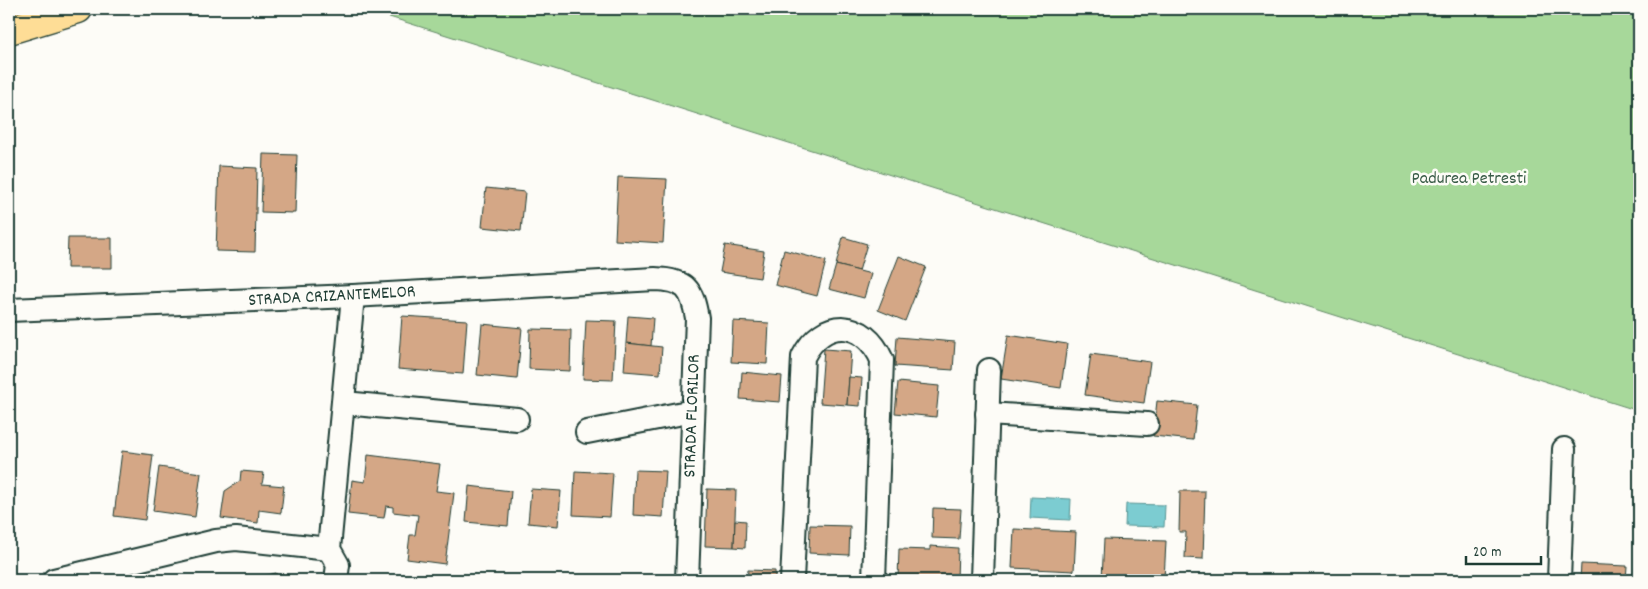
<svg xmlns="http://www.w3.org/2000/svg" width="1648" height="589" viewBox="0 0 1648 589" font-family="Dekko,sans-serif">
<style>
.green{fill:#a7d89a;stroke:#638a67}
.water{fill:#7bccd1;stroke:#569392}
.building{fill:#d4a786;stroke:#1f3d34}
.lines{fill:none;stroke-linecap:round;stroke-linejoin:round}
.minor-casing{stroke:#1f3d34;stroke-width:26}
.motorway-casing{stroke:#1f3d34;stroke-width:31}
.minor{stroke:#fdfcf7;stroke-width:22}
.motorway{stroke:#fedd96;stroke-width:28}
.labels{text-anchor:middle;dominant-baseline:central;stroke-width:5;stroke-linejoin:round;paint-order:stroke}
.park-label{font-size:18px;fill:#3a5c48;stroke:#fdfcf7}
.street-label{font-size:18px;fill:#1f3d34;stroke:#fdfcf7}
</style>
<rect width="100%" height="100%" fill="#fdfcf7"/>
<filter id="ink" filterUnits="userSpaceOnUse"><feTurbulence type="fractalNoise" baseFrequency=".02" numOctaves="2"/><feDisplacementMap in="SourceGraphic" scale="10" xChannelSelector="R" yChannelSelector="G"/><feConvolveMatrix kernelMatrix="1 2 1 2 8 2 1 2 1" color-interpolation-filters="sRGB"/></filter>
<g filter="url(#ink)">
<!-- green -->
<path class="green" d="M364,9H1639V411Z"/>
<!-- water -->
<g class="water">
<path d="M1031,497L1071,499L1070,520L1030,518Z"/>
<path d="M1126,504L1165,505L1164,527L1125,526Z"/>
</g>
<!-- building -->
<g class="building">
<path d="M263,154L297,155L295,213L261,212Z"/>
<path d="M219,166L257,168L255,252L216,251Z"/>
<path d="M618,177L667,179L663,243L615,240Z"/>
<path d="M486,188L525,192L521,231L482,227Z"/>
<path d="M843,237L867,244L859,271L836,265Z"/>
<path d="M68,238H112V268H67Z"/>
<path d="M725,245L764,251L760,278L720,272Z"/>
<path d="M784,250L826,261L817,296L775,285Z"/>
<path d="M899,256L926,267L905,321L878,310Z"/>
<path d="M836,265L871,274L864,298L829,289Z"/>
<path d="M402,316L467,320L463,374L398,369Z"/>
<path d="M628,316L653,318L651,346L626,343Z"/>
<path d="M586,320L616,321L613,380L583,379Z"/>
<path d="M733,321L769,323L767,364L731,362Z"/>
<path d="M482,324L522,328L517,379L477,375Z"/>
<path d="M530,329L571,330L570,371L529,369Z"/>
<path d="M1008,335L1067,344L1061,388L1001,379Z"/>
<path d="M897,337L955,342L953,370L895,366Z"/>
<path d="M626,343L662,347L660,374L624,371Z"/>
<path d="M824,349L851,351L847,405L820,403Z"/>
<path d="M1091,354L1150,362L1144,403L1085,395Z"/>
<path d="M742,372L782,376L780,402L740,399Z"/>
<path d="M849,377L862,378L860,406L847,405Z"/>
<path d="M898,382L939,386L936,417L895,413Z"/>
<path d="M1157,401L1197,405L1193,440L1153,436Z"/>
<path d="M122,451L153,455L145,520L114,516Z"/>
<path d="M368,455L440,464L436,491L454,493L445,564L407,559L410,535H415L418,515L393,512V507L386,506L384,518L348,514L352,480L365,482Z"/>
<path d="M159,467L201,473L195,517L153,511Z"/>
<path d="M635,470L666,471L663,517L633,515Z"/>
<path d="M241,471L264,473L262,484L284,486L281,513L259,510L258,523L221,518L225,491L240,481Z"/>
<path d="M575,471L613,473L610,517L573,515Z"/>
<path d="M469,486L511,491L508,526L466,522Z"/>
<path d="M531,489L561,491L558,526L528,523Z"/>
<path d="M707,489L736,490L734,547L705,546Z"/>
<path d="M1180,491H1205L1203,559L1185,558L1186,532H1179Z"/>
<path d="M933,508L961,509L959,539L932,538Z"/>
<path d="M735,520L746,521L745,548L734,547Z"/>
<path d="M810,525L850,526L849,555L809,553Z"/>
<path d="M1014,529L1076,532L1074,571L1012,568Z"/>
<path d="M1104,539L1166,541L1164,580L1102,579Z"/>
<path d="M930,546L958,548L957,580L898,579L899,549L930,550Z"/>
<path d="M1581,564L1627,566L1626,580H1580Z"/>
<path d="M748,570L775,571V580H747Z"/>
<path d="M276,573L278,580H248Z"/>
</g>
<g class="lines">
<defs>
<g id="minor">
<path d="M9,310L353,296L655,279C686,280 692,289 697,318L687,580"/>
<path d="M344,403L517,419"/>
<path d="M987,414L1147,424"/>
<path d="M587,432L693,411"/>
<path d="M54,580L216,541L236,539L329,549"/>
<path d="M336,580L338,565L329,549L353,296"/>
<path d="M792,580L803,357C823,317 864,319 882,360L874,580"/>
<path d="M982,580L989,370"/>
<path d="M1559,580L1564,449"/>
</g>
<path id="motorway" d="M9,30L78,9"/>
</defs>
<!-- minor casing -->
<use href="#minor" class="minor-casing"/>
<!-- motorway casing -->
<use href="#motorway" class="motorway-casing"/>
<!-- minor -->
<use href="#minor" class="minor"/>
<!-- motorway -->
<use href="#motorway" class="motorway"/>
</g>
</g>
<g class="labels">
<!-- park labels -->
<g class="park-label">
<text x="1469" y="179">Padurea Petresti</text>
</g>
<!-- street labels -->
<g class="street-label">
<text transform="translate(332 297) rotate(-3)">STRADA CRIZANTEMELOR</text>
<text transform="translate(693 416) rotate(-88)">STRADA FLORILOR</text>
</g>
</g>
<!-- margin -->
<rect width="1648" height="589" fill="none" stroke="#fdfcf7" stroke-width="30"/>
<rect x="15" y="15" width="1618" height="559" fill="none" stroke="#1f3d34" stroke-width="2" filter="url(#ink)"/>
<!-- scale -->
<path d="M1466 556v8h75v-8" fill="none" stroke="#1f3d34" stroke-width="2.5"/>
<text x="1473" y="556" font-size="15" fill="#1f3d34" stroke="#fdfcf7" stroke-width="4" paint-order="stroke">20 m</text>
</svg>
